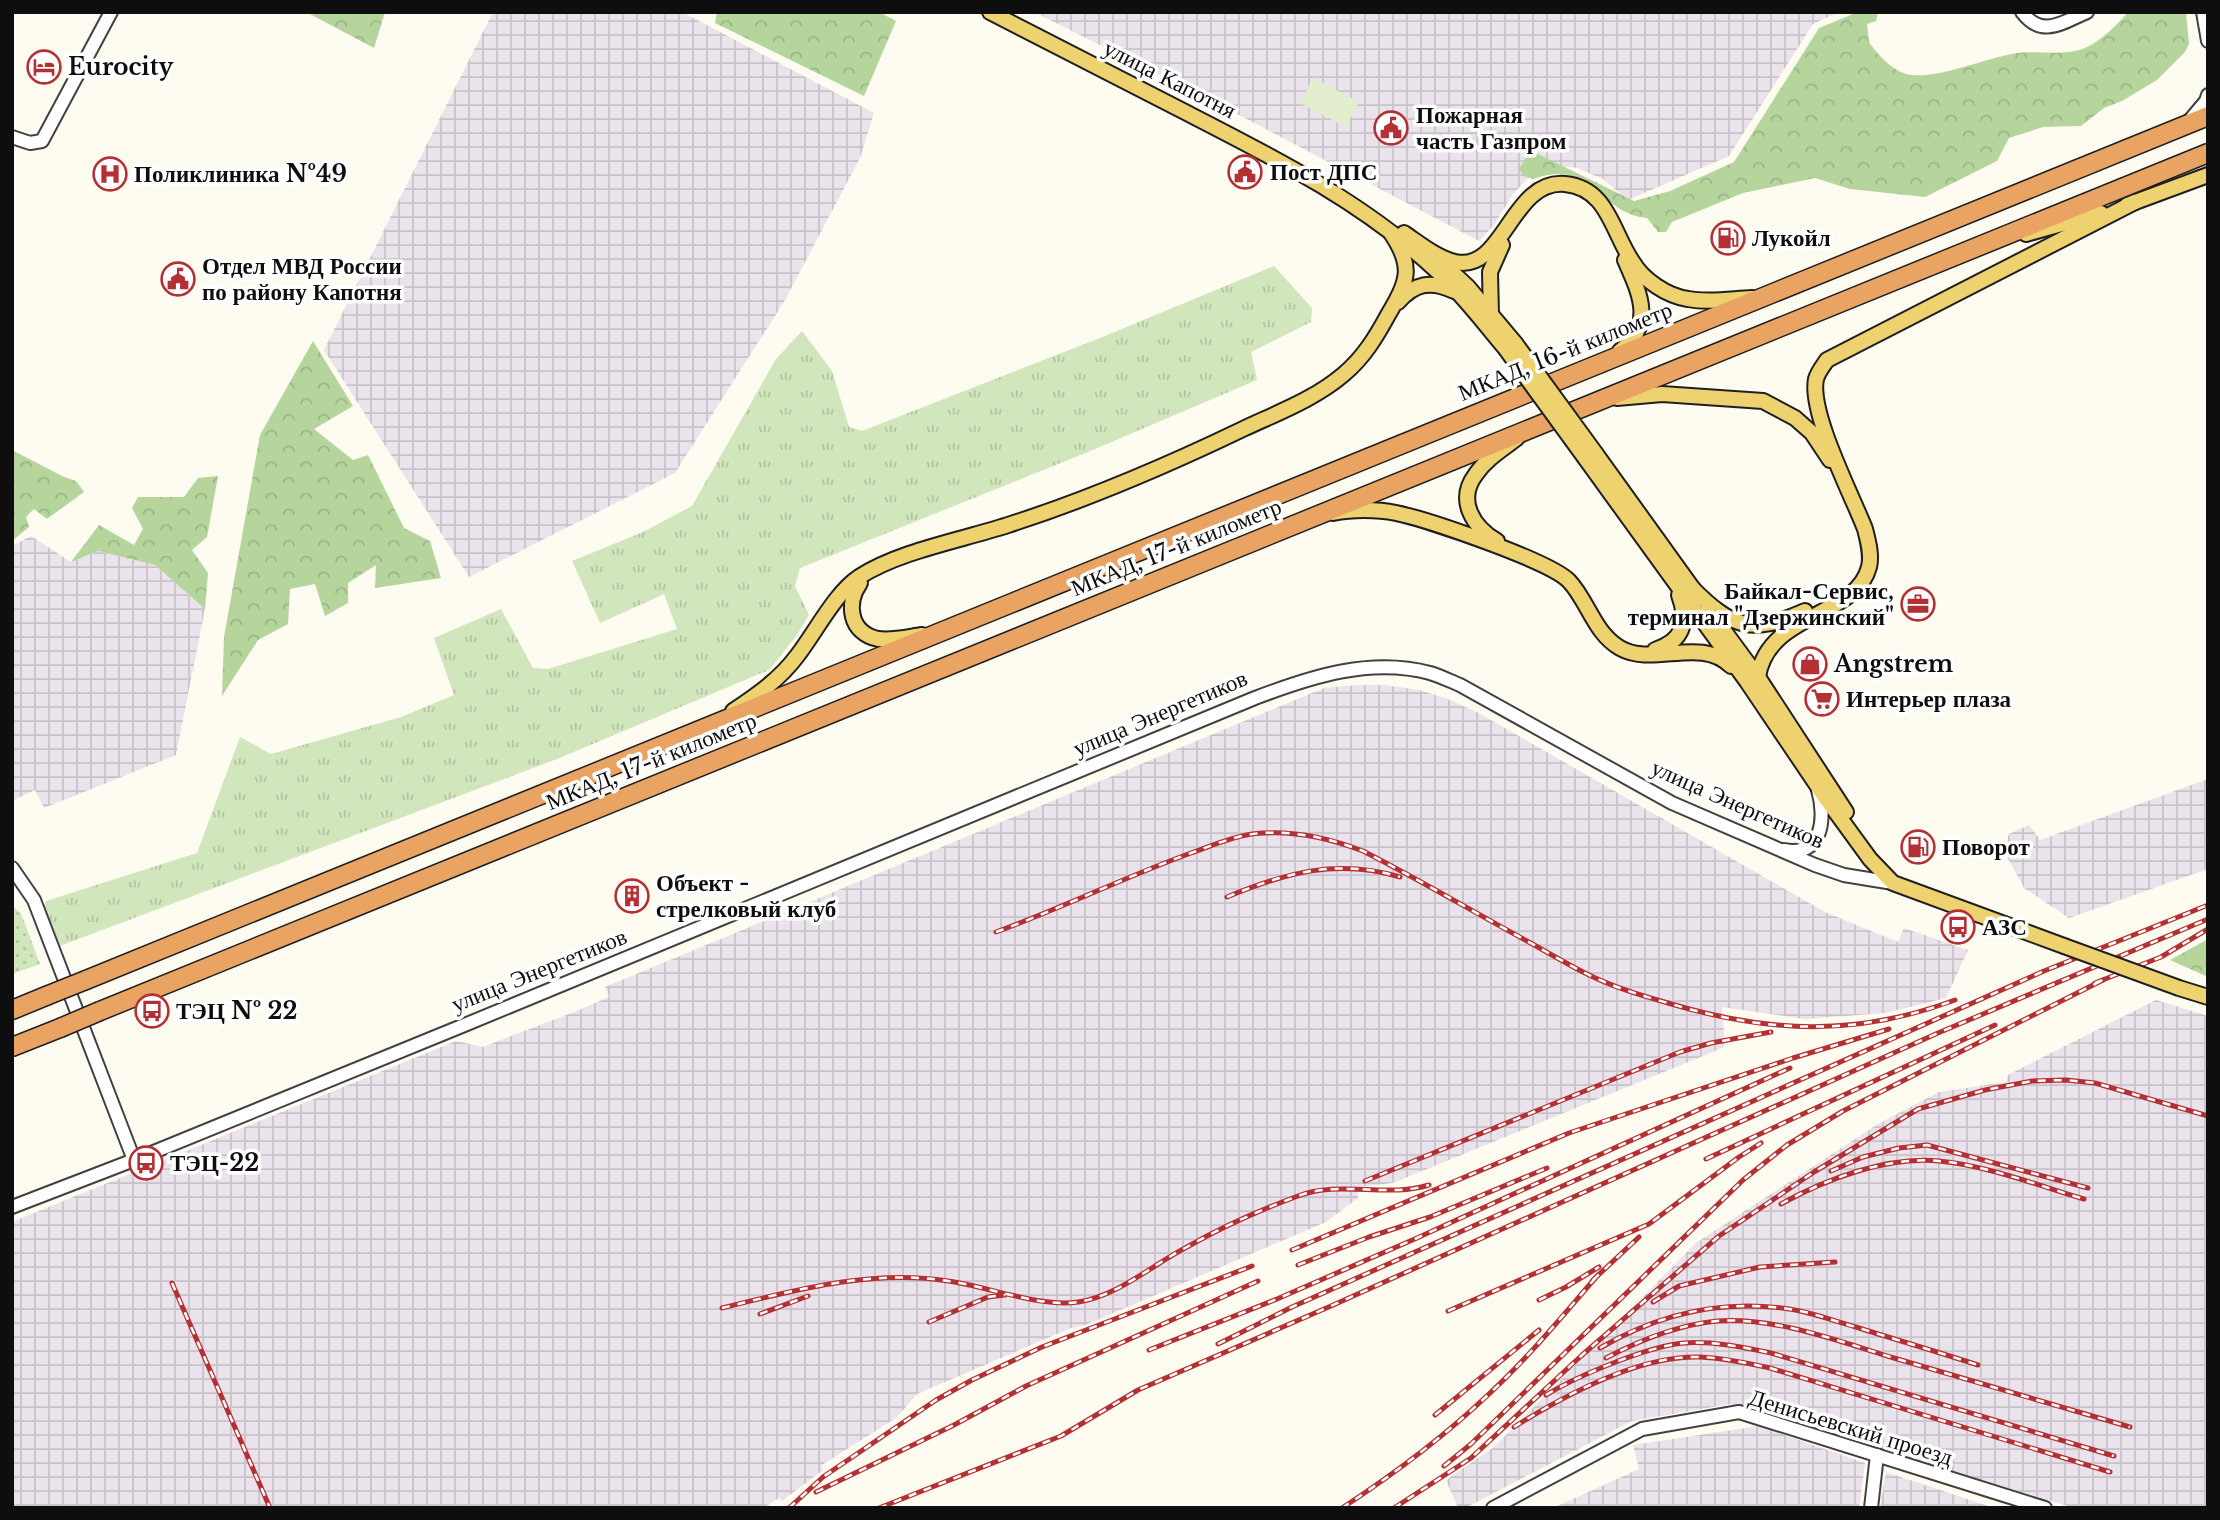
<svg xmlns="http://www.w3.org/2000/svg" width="2220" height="1520" viewBox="0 0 2220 1520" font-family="'Libre Baskerville',serif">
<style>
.industrial{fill:url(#industrial-grid)}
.grass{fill:url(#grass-tufts)}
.forest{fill:url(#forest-crowns)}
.park{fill:url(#park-dots)}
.pitch{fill:#e2eecd}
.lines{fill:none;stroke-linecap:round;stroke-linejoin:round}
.minor-casing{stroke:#414141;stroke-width:16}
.major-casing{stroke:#1f1f1f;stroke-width:18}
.highway-casing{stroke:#1f1f1f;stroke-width:21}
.minor{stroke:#fff;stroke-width:12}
.major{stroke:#eed270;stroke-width:14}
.highway{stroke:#e9a463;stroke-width:18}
.rail-casing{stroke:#b33134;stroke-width:5}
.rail{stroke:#fff;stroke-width:2.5;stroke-dasharray:8;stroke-linecap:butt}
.major-bridge-casing{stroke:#1f1f1f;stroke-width:18;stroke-linecap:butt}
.highway-bridge-casing{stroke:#1f1f1f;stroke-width:21;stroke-linecap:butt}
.major-bridge{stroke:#eed270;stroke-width:14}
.highway-bridge{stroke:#e9a463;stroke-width:18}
.labels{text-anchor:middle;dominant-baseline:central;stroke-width:7;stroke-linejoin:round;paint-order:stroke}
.poi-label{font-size:23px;font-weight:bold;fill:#0e0e0e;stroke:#fff;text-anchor:start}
.street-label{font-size:23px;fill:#0e0e0e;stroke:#fff}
</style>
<defs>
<pattern id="industrial-grid" width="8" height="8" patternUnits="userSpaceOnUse" patternTransform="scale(1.75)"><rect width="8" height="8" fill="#ebe3ec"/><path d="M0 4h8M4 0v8" fill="none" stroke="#c8c2c9"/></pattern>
<pattern id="grass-tufts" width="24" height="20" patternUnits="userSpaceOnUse" patternTransform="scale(1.75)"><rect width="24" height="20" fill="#d1e6bc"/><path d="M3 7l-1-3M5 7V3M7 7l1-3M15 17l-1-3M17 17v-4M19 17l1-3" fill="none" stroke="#b2c4a0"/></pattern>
<pattern id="forest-crowns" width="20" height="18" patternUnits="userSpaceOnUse" patternTransform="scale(1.75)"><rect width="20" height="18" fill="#b5d59d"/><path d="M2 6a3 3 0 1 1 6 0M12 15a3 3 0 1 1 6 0" fill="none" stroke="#9ab686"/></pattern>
<pattern id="park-dots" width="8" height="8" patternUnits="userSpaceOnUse" patternTransform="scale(1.75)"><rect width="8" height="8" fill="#d1e6bc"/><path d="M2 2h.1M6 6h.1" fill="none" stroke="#b2c4a0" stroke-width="1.8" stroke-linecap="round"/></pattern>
</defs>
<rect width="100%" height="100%" fill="#fefbf0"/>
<!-- industrial -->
<g class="industrial">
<path d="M493,12H682L874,113L860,158L785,300L675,473L469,577L324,350Z"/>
<path d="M1034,12H1839L1813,24L1729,156L1628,200L1603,179L1577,168L1551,165L1530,176L1513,194L1494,225L1479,241L1239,115Z"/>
<path d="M31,536L71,562L98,551L155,565L205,609L176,755L44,808L35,790L12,801V546Z"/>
<path d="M1357,685H1385L1419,690L1445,698L1477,712L1825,912L1898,942L1904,928L1968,950L1946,998L1886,1013L1805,1019L1722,1007L1725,1047L1393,1183L1357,1187L1358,1198L1326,1222L1083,1326L1071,1328L917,1394L896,1418L822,1465L823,1470L782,1501L779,1498L763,1508H12V1222L456,1041L483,1047L579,1010L609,997L605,987L1324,688Z"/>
<path d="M2208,779V869L2069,918L2024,888L2004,851L2009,834L2029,825L2040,840Z"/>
<path d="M2156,1000L2208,1016V1508H2074L1730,1404L1632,1421L1465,1508H1458L1446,1480L1494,1447L1696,1243L1878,1124L1939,1092L2006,1082L2008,1075Z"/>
<path d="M1759,1426L1865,1463L1859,1508H1553L1639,1469L1633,1445Z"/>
<path d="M1886,1472L1994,1508H1880Z"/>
</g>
<!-- grass -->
<path class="grass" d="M1274,266L1312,308L1311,322L1251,352L1257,380L1088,452L800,568L795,586L809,615L797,635L769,670L557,759L57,947L44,907L46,901L197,853L240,737L271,754L401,717L454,695L434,638L501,609L533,668L548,669L677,629L664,594L600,623L572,561L643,532L692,506L776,359L802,331L832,371L849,427L862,431L1100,338Z"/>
<!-- forest -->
<g class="forest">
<path d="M306,12H385L374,48Z"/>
<path d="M717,12H879L896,21L864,96L715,23Z"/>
<path d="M1858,12H1878L1876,21L1867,24L1869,42C1877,54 1892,70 1906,74C1933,81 1983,59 2012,54C2037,49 2062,58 2087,47C2102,40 2118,24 2128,12H2186L2189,44L2185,52L2157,80L2122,101L2104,108L2081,126L2043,127L2009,138L1997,161L1925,197L1850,189L1815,178L1743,193L1672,222L1666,232H1658L1647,218C1597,213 1594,157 1533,179L1524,176L1519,169L1528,154H1538L1634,201L1670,191L1734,162L1819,28Z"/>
<path d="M313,341L353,406L314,429L353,460L368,455L404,528L430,541L441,578L375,588L376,565L348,583V603L325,616L315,584L290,589L288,624L258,640L222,696L224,637L260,435Z"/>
<path d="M12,450L64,477L76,481L84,492L47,519L34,509L26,517L29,527L12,541Z"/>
<path d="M218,476L207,537L192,550L208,573L205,609L155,565L98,551L71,562L99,525L134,545L143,529L132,508L138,497H184L198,478Z"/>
<path d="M2208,939V977L2170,960Z"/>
</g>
<!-- park -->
<path class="park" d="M12,906L21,913L40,964L12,974Z"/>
<!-- pitch -->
<path class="pitch" d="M1313,78L1359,102L1346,127L1300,103Z"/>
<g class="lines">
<defs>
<g id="minor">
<path d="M2022,12C2042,39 2063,22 2087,12"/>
<path d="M2203,12L2208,41"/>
<path d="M2190,120L2206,101L2208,95"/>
<path d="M12,137L30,143L42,141L111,12"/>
<path d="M1784,850C1823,858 1826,817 1818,790"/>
<path d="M12,868L34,900L134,1160"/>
<path d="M12,1207L134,1160L462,1026L1255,698C1310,677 1370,657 1430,673C1440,676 1450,681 1460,685L1672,803L1815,865L1844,875L1893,883"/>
<path d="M1493,1508L1642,1429L1739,1412L2045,1508"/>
<path d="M1871,1508L1877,1455"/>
</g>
<g id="major">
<path d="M990,12C1057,46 1123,80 1189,114C1277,159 1366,204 1438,272C1463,295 1483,322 1505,348"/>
<path d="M2127,205L2208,175"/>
<path d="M1404,233C1419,243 1437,258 1455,262C1504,273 1511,179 1565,184C1608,188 1612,232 1632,261C1643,280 1667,296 1688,299C1709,303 1731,299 1752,298"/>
<path d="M2026,234L2101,213"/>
<path d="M1440,261L1468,287L1515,343"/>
<path d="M1398,302C1415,283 1431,280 1454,291"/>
<path d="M1491,315L1490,272L1502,245"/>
<path d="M1620,351C1655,324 1640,294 1625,260"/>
<path d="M1617,398L1662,394L1763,401L1795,418L1812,433L1830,460"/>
<path d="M1596,454L1696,593"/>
<path d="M1585,458L1748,683L1827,800L1870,859L1893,883L2064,946"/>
<path d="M1333,513C1352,509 1377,509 1396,513C1426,519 1550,561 1569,581C1588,601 1594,633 1620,648C1653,667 1701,636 1731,666"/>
<path d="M1497,541C1473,527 1456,500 1476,474C1486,459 1503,449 1517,438"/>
<path d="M860,583C846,603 849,633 878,639C892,641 908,637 922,635"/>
<path d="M1691,587C1732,628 1751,635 1805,611"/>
<path d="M1708,609L1758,677L1846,812"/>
<path d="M1655,650C1683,641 1689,622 1679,595"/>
<path d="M1758,677C1768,612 1856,618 1869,567C1872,555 1868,541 1865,529C1852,495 1809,413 1816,379C1818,372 1823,366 1827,360L2135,202"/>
<path d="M733,711C757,695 780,679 797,656C815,633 835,593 859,577C899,551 962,540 1008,525C1089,499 1166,466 1243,429C1277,413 1315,399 1344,374C1364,357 1376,337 1388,315C1408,281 1414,267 1391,233"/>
<path d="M2179,988L2208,997"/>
</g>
<g id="highway">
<path d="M86,980L2208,116"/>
<path d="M12,1010L46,996"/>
<path d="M100,1011L2208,153"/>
<path d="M12,1047L60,1028"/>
</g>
</defs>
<!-- minor casing -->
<use href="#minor" class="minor-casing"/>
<!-- major casing -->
<use href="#major" class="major-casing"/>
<!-- highway casing -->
<use href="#highway" class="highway-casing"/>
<!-- minor -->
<use href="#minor" class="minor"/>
<!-- major -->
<use href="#major" class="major"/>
<!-- highway -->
<use href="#highway" class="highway"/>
<defs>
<g id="rail">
<path d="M1227,897C1285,873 1337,858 1400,877"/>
<path d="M996,932C1062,908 1125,877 1191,853C1214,845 1238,834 1263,833C1297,831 1332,839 1363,851C1418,879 1472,911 1527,941C1547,952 1567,964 1587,974C1613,987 1640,995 1668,1003C1768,1033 1856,1037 1955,1000"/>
<path d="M2095,983L2161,957L2208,929"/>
<path d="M1706,1159L1995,1025"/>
<path d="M1831,1171L1863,1157L1899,1148L1927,1145L2088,1188"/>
<path d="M1365,1181L1680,1052L1711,1043L1771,1032"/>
<path d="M1781,1204C1826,1179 1887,1156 1939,1161C1985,1165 2040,1186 2084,1199"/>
<path d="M1292,1250L1569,1133L1793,1058L1889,1029"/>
<path d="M1298,1265L1369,1237L1430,1217L1547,1168"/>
<path d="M1593,1280L1639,1237"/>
<path d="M172,1283L270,1508"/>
<path d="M1539,1300L1566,1287L1599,1267"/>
<path d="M1653,1302L1679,1286L1760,1267L1835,1262"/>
<path d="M722,1308C795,1290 872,1269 948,1281C986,1286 1041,1308 1078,1302C1118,1296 1152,1265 1187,1247C1222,1227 1260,1210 1298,1196C1339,1180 1387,1198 1429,1185"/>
<path d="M1448,1311L1649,1224L1739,1157L1761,1143"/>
<path d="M760,1314L808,1296"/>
<path d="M929,1322L988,1297L1005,1295"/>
<path d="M1218,1344L1292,1307L2044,971L2208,905"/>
<path d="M1600,1348C1658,1314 1722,1299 1789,1309C1811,1312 1834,1321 1856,1327C1897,1340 1938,1352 1978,1365"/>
<path d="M1149,1350L1277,1299L1417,1238L1790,1068"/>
<path d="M1606,1358C1640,1340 1677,1325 1717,1321C1776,1317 1838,1341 1894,1358C1972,1381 2051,1404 2130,1427"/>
<path d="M1546,1395C1577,1376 1648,1346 1684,1343C1713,1341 1742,1347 1771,1353L2114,1456"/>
<path d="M1435,1415L1539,1330"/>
<path d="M1514,1427C1565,1395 1638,1355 1700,1357C1724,1358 1747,1363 1770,1368L2110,1472"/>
<path d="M1444,1466L1471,1444L1743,1180L1787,1145L1843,1111L2103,980"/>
<path d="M816,1492L954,1425L1026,1386L1258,1281"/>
<path d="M789,1508L823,1477L936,1400L972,1380L1042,1347L1252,1266"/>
<path d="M879,1508L1061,1436L1138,1390L1331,1306L1938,1033L2208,919"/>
<path d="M1342,1508C1394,1474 1445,1436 1490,1393C1529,1357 1563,1315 1598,1275"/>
<path d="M1394,1508L1471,1458L1581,1356L1719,1236L1814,1172L1918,1109L1985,1090L2032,1081L2066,1080L2095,1083L2208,1116"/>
</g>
</defs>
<!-- rail casing -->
<use href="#rail" class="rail-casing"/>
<!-- rail -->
<use href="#rail" class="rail"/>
<defs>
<g id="major-bridge">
<path d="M1515,343L1596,454"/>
<path d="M1505,348L1585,458"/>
<path d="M2064,946L2179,988"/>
</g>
<g id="highway-bridge">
<path d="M46,996L86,980"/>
<path d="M60,1028L100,1011"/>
</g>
</defs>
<!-- major-bridge casing -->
<use href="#major-bridge" class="major-bridge-casing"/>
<!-- highway-bridge casing -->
<use href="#highway-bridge" class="highway-bridge-casing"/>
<!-- major-bridge -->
<use href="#major-bridge" class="major-bridge"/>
<!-- highway-bridge -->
<use href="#highway-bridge" class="highway-bridge"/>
</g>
<!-- icons -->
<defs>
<symbol id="hotel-ring" viewBox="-11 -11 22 22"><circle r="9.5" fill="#fff" stroke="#b33134" stroke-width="1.5"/><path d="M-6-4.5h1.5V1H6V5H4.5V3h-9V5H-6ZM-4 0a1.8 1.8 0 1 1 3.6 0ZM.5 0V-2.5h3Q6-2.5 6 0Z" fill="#b33134"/></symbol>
<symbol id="civic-ring" viewBox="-11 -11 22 22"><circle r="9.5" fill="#fff" stroke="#b33134" stroke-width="1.5"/><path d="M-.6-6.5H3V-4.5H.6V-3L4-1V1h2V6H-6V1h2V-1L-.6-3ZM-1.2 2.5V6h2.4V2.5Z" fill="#b33134"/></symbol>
<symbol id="hospital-ring" viewBox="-11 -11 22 22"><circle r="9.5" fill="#fff" stroke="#b33134" stroke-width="1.5"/><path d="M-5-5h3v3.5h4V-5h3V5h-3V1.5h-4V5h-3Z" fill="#b33134"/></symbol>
<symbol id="fuel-ring" viewBox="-11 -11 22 22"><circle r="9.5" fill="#fff" stroke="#b33134" stroke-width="1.5"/><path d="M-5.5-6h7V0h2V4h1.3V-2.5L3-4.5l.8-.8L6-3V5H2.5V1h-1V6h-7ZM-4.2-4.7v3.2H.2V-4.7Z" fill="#b33134"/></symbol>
<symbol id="office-ring" viewBox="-11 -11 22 22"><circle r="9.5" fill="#fff" stroke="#b33134" stroke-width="1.5"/><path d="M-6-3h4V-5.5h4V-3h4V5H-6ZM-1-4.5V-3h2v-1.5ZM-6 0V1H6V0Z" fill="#b33134"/></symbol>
<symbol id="shop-ring" viewBox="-11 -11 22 22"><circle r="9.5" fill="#fff" stroke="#b33134" stroke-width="1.5"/><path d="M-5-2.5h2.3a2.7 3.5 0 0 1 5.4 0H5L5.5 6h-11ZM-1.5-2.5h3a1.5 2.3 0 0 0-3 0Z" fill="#b33134"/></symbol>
<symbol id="supermarket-ring" viewBox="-11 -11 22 22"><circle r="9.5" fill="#fff" stroke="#b33134" stroke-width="1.5"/><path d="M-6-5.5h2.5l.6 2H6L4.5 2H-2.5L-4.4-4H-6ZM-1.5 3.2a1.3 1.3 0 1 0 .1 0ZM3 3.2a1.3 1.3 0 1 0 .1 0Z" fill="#b33134"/></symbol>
<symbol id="building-ring" viewBox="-11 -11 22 22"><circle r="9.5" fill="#fff" stroke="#b33134" stroke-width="1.5"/><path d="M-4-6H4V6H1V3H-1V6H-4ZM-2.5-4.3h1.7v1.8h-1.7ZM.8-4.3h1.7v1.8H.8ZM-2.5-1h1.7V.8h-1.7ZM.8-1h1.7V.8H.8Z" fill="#b33134"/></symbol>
<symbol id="bus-ring" viewBox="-11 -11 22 22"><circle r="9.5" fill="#fff" stroke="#b33134" stroke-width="1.5"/><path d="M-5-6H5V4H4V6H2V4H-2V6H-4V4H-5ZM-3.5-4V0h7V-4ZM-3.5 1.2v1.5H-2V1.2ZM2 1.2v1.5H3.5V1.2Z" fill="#b33134"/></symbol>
</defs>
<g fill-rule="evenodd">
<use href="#hotel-ring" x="25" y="48" width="38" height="38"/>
<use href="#civic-ring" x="1372" y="109" width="38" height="38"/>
<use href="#civic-ring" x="1226" y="153" width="38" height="38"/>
<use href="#hospital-ring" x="91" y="155" width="38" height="38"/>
<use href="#fuel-ring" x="1709" y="219" width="38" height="38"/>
<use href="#civic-ring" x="159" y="260" width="38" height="38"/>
<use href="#office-ring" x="1899" y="585" width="38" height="38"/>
<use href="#shop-ring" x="1791" y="645" width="38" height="38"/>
<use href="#supermarket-ring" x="1803" y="680" width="38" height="38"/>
<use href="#fuel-ring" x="1899" y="828" width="38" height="38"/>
<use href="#building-ring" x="613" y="877" width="38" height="38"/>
<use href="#bus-ring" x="1939" y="908" width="38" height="38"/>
<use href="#bus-ring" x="133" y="992" width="38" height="38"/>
<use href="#bus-ring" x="127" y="1144" width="38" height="38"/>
</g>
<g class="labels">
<!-- poi labels -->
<g class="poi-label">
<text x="68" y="67">Eurocity</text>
<text x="1416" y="115">Пожарная<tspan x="1416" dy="26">часть Газпром</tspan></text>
<text x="1270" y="172">Пост ДПС</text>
<text x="134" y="174">Поликлиника №49</text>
<text x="1752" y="238">Лукойл</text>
<text x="202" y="266">Отдел МВД России<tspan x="202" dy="26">по району Капотня</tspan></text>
<text x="1894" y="591" text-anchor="end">Байкал-Сервис,<tspan x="1894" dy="26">терминал "Дзержинский"</tspan></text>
<text x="1834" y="664">Angstrem</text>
<text x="1846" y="699">Интерьер плаза</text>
<text x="1942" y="847">Поворот</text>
<text x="656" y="883">Объект -<tspan x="656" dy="26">стрелковый клуб</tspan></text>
<text x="1982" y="927">АЗС</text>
<text x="176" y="1011">ТЭЦ № 22</text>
<text x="170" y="1163">ТЭЦ-22</text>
</g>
<!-- street labels -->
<g class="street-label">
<text transform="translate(1170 79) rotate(27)">улица Капотня</text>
<text transform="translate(1565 351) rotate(-22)">МКАД, 16-й километр</text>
<text transform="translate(1176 547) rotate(-22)">МКАД, 17-й километр</text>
<text transform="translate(1160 713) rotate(-23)">улица Энергетиков</text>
<text transform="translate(651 761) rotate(-22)">МКАД, 17-й километр</text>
<text transform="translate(1738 804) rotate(24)">улица Энергетиков</text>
<text transform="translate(539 970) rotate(-22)">улица Энергетиков</text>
<text transform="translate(1851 1427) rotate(17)">Денисьевский проезд</text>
</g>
</g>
<!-- border -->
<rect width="2220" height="1520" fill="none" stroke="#0e0e0e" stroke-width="28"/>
</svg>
